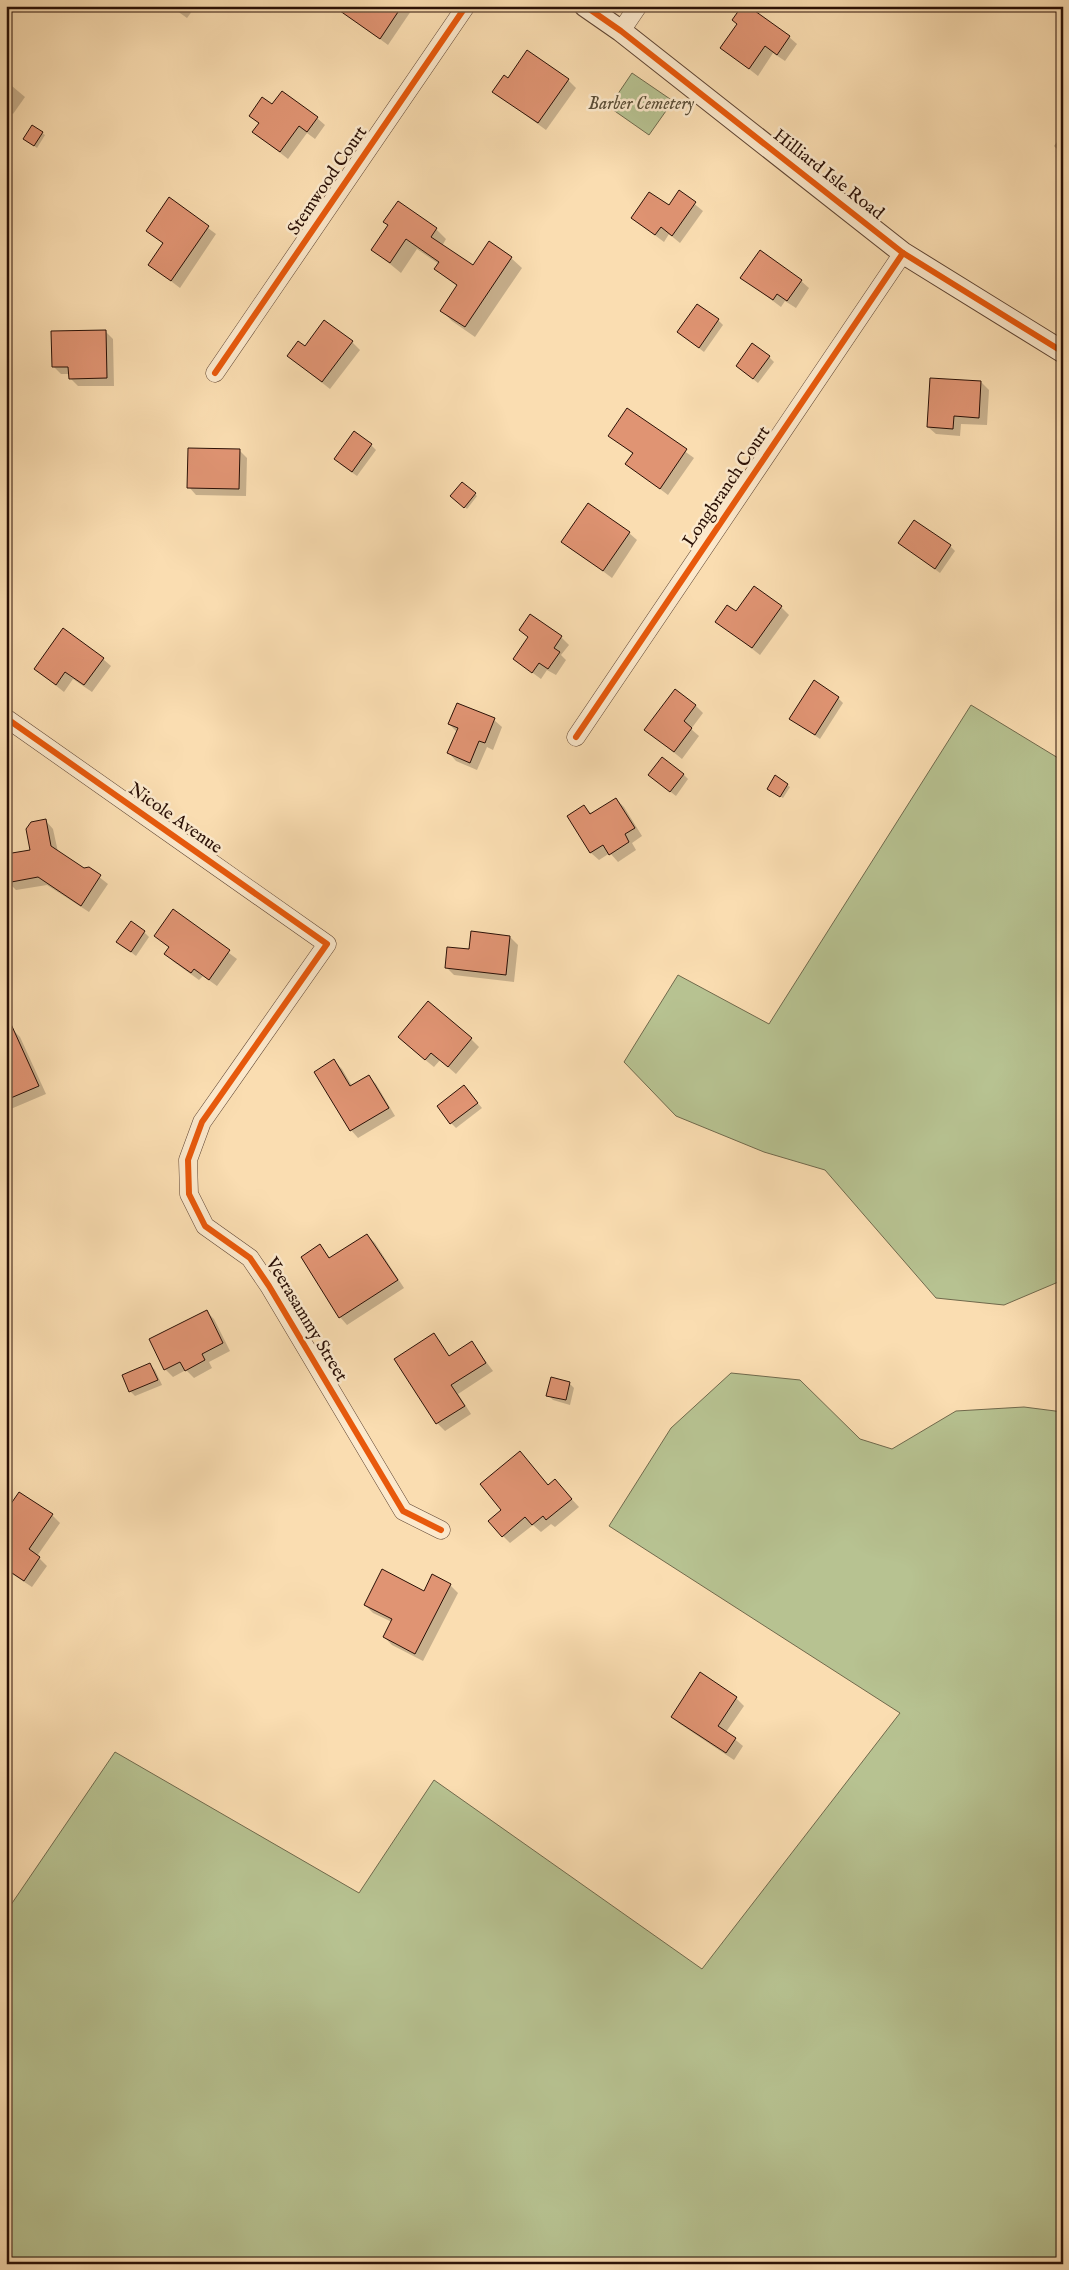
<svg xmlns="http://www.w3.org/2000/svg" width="1069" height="2270" viewBox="0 0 1069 2270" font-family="'IM FELL English',serif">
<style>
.green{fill:#b7c291;stroke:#70694c}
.shadow{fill:#0003}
.building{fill:#e09473;stroke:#2a1006}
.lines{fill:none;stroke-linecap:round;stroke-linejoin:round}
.minor-casing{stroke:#5e4331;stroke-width:19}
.tertiary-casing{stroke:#5e4331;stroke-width:23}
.minor{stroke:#fce9cc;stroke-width:18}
.tertiary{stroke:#fce9cc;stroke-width:21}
.cycleway-casing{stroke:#fce9cc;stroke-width:9}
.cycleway{stroke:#e8590c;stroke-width:6}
.labels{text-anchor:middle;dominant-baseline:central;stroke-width:5;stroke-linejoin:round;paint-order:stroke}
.park-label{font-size:18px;font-style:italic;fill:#5b4e37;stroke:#fce9cc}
.street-label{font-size:18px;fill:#2a1006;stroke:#fce9cc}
</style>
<rect width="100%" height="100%" fill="#faddb1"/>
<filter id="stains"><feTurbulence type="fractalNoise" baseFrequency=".004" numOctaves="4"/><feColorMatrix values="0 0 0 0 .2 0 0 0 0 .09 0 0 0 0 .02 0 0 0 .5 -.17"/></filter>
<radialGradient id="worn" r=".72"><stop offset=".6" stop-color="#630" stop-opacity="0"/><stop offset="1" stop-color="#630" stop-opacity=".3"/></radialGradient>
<!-- green -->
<g class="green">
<path d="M632,73L673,101L649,135L609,107Z"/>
<path d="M971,705L1063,761V1280L1004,1305L936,1298L825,1170L764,1152L676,1116L624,1062L678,975L769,1024Z"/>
<path d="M731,1373L800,1380L860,1439L892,1449L956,1411L1024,1407L1063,1412V2264H6V1912L115,1752L359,1893L434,1780L702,1969L900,1713L609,1526L671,1428Z"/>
</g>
<!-- shadow -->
<g class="shadow">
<path d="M170,6H196L187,18Z"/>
<path d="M351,6H406L411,11L388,45L346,14Z"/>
<path d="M789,37L797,44L785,61L773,53L758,76L722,48Z"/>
<path d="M508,79L568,80L576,88L546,130L494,92Z"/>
<path d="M6,81L25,97L13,114L6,109Z"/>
<path d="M273,106L317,118L325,125L315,139L307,133L288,159L254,132L259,124L250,116Z"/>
<path d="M42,133L45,135L37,148L24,139Z"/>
<path d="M1063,134V155L1054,146Z"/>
<path d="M680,192L703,211L680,243L669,234L664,242L632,218L669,207Z"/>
<path d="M169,199L216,234L180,288L150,265L164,244L147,231Z"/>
<path d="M385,222L436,229L446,239L442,246L473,267L511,258L522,268L475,337L452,321L442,311L458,287L435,269L439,264L417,249L401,273L373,250L389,226Z"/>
<path d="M742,278L801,281L809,288L796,308L785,301L781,307Z"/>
<path d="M718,320L723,325L704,352L678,332Z"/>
<path d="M106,332L113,339L114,386H78L70,378V374H61L53,366Z"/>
<path d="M352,342L360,350L330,389L288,356L305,348Z"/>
<path d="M769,357L774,362L758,383L737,366Z"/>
<path d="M981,382L989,390L987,425L961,424L960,436L936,434L928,427Z"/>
<path d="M628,410L694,458L668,495L627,464L634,455L610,436Z"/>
<path d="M371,445L376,450L357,476L340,464Z"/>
<path d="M239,450L247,458L246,496L196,495L189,487Z"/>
<path d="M462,483L477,496L467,509L454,498Z"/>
<path d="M629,533L637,540L612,578L563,541Z"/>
<path d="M900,543L950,546L955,551L940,573Z"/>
<path d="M781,607L789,615L760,655L717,621L736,613Z"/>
<path d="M521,630L561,637L569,645L561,655L566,660L556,675L547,670L541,679L514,659L529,638Z"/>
<path d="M103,659L111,666L92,692L73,679L64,692L35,669Z"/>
<path d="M838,698L843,703L820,739L791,719Z"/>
<path d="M695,705L703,713L691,729L699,736L682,759L646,730Z"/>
<path d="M494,720L502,727L493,750L487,747L477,770L456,761L449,753L457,732L449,724Z"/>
<path d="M683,774L688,779L676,796L655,780Z"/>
<path d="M776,777L790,787L783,798L771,791Z"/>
<path d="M616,799L624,807L642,836L632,843L636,850L618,862L610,853L599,860L591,853L568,817L584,807L592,814Z"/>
<path d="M46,821L53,829L58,852L84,870L89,869L108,884L89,912L47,885L16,890L8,882L31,851Z"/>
<path d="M173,911L237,959L217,986L203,976L199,980L174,962L166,954L170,948L155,936Z"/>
<path d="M144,932L149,937L136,956L118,942Z"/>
<path d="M472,932L510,937L518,945L514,982L454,975L446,967L470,951Z"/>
<path d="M12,1029L20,1037L46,1094L6,1111V1032Z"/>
<path d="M471,1039L479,1047L456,1074L440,1060L434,1067L407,1045Z"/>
<path d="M334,1061L342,1069L352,1086L368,1076L376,1084L395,1116L358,1138L351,1130Z"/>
<path d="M464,1087L482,1108L456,1128L451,1123Z"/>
<path d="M367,1235L375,1243L404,1288L347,1325L340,1317L320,1246L331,1259Z"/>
<path d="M207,1312L214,1319L230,1351L209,1362L212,1368L194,1378L186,1370L173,1377L165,1369Z"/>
<path d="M434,1335L441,1342H438L451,1362L472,1343L493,1371L458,1394L471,1414L445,1431L437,1423L396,1359Z"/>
<path d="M150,1365L155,1370L162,1385L135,1396L130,1391Z"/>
<path d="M569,1383L574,1388L570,1405L553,1400L548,1395Z"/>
<path d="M555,1481L579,1507L555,1527L551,1524L541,1532L533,1525L510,1543L503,1536Z"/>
<path d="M6,1505L10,1508L52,1515L60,1523L37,1556L47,1566L32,1587L6,1570Z"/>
<path d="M450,1585L458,1593L423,1661L392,1645L384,1637L392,1622L373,1613L365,1605Z"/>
<path d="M736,1698L744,1706L726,1732L743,1746L734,1760L680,1724L672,1717Z"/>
</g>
<!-- building -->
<g class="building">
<path d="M333,6H402L380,39Z"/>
<path d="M742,6H748L790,36L777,55L765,46L749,69L720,48L737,24L732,20Z"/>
<path d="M527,50L569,79L538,123L492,92L504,75L508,78Z"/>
<path d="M282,91L318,117L307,132L299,126L280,152L252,132L259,123L249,116L262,97L272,104Z"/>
<path d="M32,125L43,132L34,146L23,139Z"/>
<path d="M679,190L696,202L672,236L661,227L655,235L631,218L649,192L669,205Z"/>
<path d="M169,197L209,226L171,281L148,265L163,243L146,231Z"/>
<path d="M398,201L437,228L431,237L473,265L489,241L512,257L465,327L440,311L457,285L434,269L439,262L406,239L390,263L371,250L388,225L383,222Z"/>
<path d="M760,250L802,280L787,301L777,294L773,300L740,278Z"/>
<path d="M697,304L719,319L699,348L677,332Z"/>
<path d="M324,320L353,341L322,382L287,356L298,341L305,346Z"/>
<path d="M106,330L107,378L69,379L68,367H52L51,331Z"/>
<path d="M752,343L770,356L753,379L736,366Z"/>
<path d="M930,378L981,381L979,418L954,416L953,429L927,427Z"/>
<path d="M627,408L687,449L660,489L625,464L633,453L608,436Z"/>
<path d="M354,431L372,444L352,472L334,459Z"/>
<path d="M188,448L240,449L239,489L187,488Z"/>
<path d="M462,482L476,493L464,508L450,496Z"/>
<path d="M588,503L630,532L603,571L561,542Z"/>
<path d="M914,520L951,545L935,569L898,543Z"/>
<path d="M754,586L782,606L752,648L715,622L727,605L736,611Z"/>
<path d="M530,614L562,636L554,648L560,652L548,669L539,663L532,673L513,659L528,637L519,630Z"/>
<path d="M63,628L104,658L84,685L65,672L56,685L34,669Z"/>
<path d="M814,680L839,697L815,735L789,719Z"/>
<path d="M675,689L696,705L684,721L692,728L674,752L644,730Z"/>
<path d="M457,703L495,718L485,743L479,741L470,763L447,753L458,728L448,724Z"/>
<path d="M662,757L684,774L670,792L648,775Z"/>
<path d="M775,775L788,784L780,797L767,789Z"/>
<path d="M616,798L635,828L625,834L629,842L609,855L603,845L590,853L567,816L584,805L590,814Z"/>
<path d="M46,819L51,846L84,868L89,867L101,875L81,906L38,877L6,883V854L30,850L26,829L31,822Z"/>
<path d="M173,909L230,950L209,980L194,969L191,973L164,954L169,947L154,936Z"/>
<path d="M131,921L145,931L131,952L116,942Z"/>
<path d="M471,931L510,936L506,975L445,968L447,947L469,949Z"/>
<path d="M428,1001L472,1038L448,1067L431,1053L425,1060L398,1037Z"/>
<path d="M6,1013L39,1086L6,1100Z"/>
<path d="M334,1059L350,1086L369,1075L389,1108L350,1131L314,1072Z"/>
<path d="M464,1085L478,1103L450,1124L437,1106Z"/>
<path d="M367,1234L398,1280L339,1318L301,1257L320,1244L329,1258Z"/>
<path d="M207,1310L223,1343L202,1354L205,1360L185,1371L180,1362L164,1370L149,1339Z"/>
<path d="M434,1333L449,1356L472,1341L486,1363L451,1385L465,1406L436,1424L394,1359Z"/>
<path d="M150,1363L158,1380L129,1392L122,1375Z"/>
<path d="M551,1377L570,1382L566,1400L546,1396Z"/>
<path d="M520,1451L548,1485L555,1479L572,1499L546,1520L543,1516L532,1525L525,1517L502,1537L488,1521L501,1510L480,1484Z"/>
<path d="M19,1492L53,1514L29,1549L40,1557L24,1581L6,1569V1511Z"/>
<path d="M382,1569L424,1591L432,1574L451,1584L415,1654L383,1637L392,1619L364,1605Z"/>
<path d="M700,1672L737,1697L718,1726L736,1738L726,1753L671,1717Z"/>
</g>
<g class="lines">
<defs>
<g id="minor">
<path d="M621,31L638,6"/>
<path d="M215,373L466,6"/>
<path d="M6,718L327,944L202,1122L188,1160L189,1194L205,1226L250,1258L269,1286L403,1511L441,1530"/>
<path d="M576,737L903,253"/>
</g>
<path id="tertiary" d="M585,6L621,31L903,253L1063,352"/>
</defs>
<!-- minor casing -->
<use href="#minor" class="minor-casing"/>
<!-- tertiary casing -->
<use href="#tertiary" class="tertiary-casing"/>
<!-- minor -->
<use href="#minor" class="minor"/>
<!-- tertiary -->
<use href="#tertiary" class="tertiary"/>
<defs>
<g id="cycleway">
<path d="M585,6L621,31L903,253L1063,352"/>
<path d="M215,373L466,6"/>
<path d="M6,718L327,944L202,1122L188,1160L189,1194L205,1226L250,1258L269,1286L403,1511L441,1530"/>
<path d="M576,737L903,253"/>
</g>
</defs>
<!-- cycleway casing -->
<use href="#cycleway" class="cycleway-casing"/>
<!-- cycleway -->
<use href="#cycleway" class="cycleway"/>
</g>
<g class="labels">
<!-- park labels -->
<g class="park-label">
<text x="641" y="104">Barber Cemetery</text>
</g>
<!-- street labels -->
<g class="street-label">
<text transform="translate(828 175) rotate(38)">Hilliard Isle Road</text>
<text transform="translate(328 181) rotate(-56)">Stemwood Court</text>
<text transform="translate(727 487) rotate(-56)">Longbranch Court</text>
<text transform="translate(175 819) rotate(35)">Nicole Avenue</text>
<text transform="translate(306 1320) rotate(59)">Veerasammy Street</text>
</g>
</g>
<!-- margin -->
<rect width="1069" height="2270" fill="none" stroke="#faddb1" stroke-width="25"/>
<rect x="8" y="8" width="1054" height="2255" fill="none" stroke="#2a1006" stroke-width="2.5"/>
<rect x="12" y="12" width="1044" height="2245" fill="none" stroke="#2a1006"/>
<rect width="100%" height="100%" filter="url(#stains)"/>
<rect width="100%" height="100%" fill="url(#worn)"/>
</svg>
